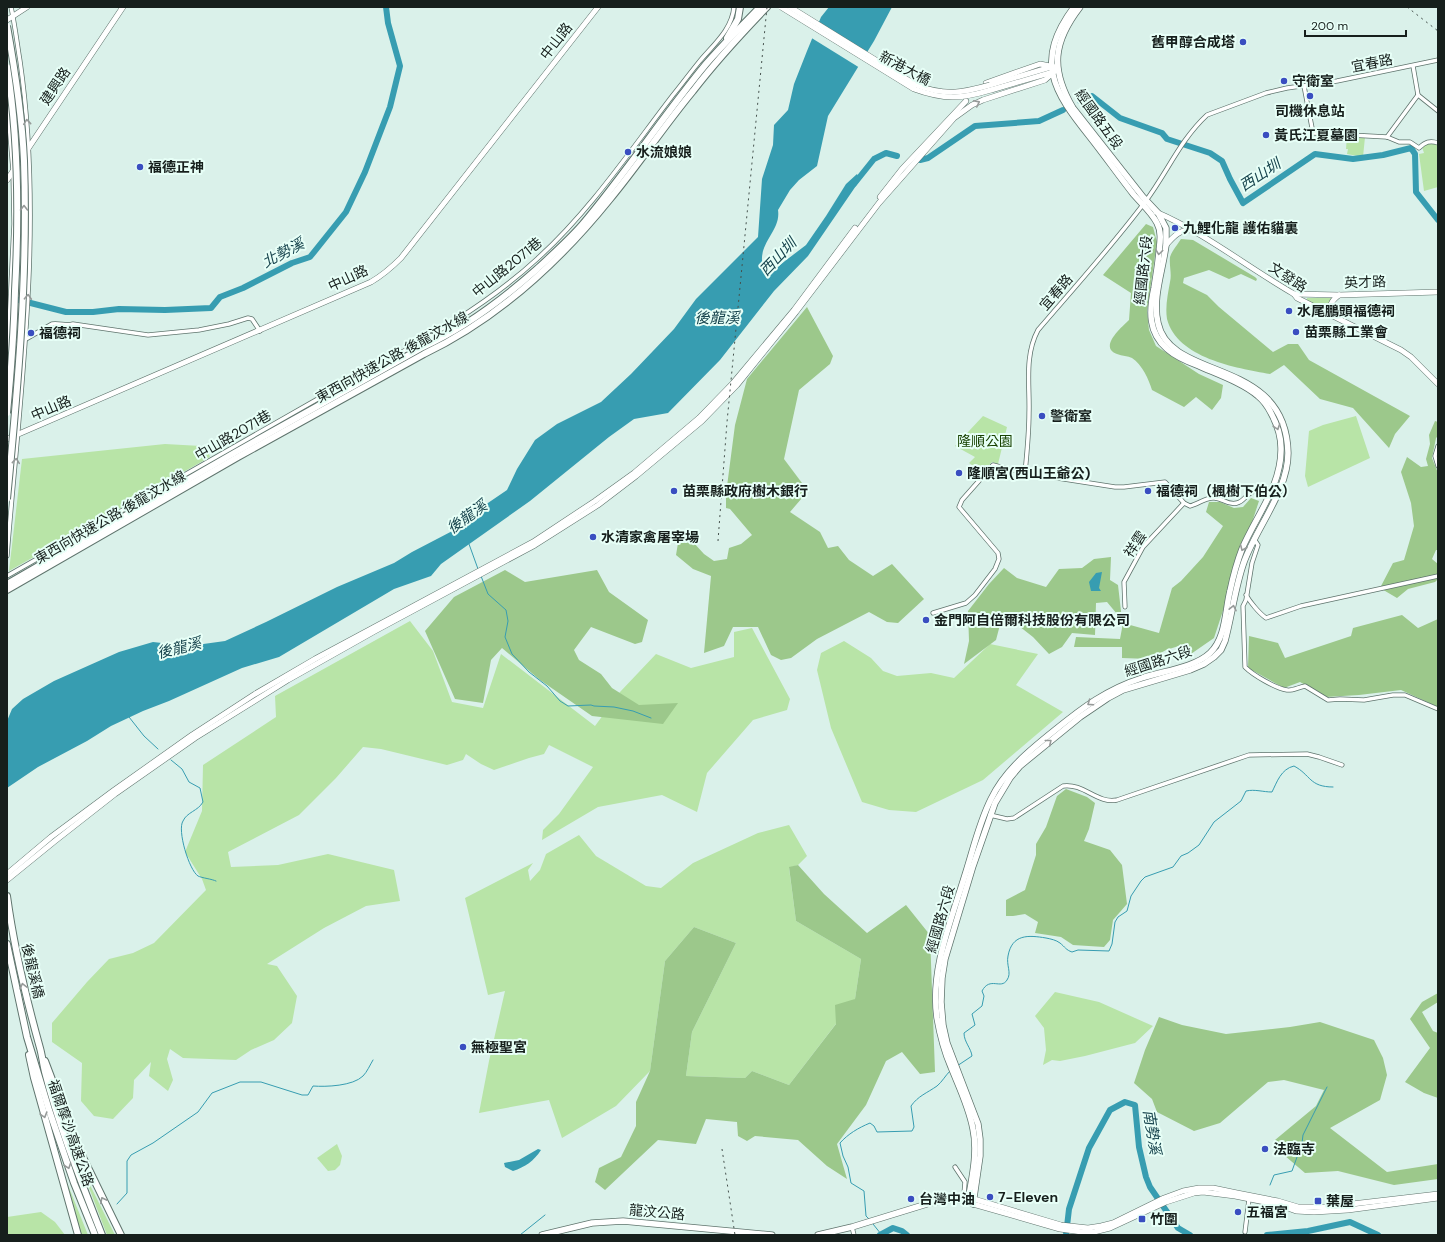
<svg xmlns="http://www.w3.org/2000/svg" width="1445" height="1242" viewBox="0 0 1445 1242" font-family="'DM Sans','Noto Sans TC',sans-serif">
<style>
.green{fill:#b8e4a7}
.forest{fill:#9cc88b}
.water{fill:#379db1}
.pier{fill:#daf1ea}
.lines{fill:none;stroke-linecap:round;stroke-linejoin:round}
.stream{stroke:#379db1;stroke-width:1}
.river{stroke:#379db1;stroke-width:6}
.street-casing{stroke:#5f746d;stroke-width:5}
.secondary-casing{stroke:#5f746d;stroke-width:6}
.primary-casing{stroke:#5f746d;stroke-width:7}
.highway-casing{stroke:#5f746d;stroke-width:8}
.street{stroke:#fff;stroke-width:3.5}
.secondary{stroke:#fff;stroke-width:5}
.primary{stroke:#fff;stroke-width:5.5}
.highway{stroke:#fff;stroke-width:6}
.rail{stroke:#45514d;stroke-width:1;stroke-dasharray:2 4;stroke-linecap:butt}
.secondary-bridge-casing{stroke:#5f746d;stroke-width:6;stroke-linecap:butt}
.highway-bridge-casing{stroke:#5f746d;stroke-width:8;stroke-linecap:butt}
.secondary-bridge{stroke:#fff;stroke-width:5}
.highway-bridge{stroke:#fff;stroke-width:6}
.oneway{stroke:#969a99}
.poi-dot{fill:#3a4ec0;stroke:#e7fff7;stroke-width:1.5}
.labels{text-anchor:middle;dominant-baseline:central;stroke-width:4;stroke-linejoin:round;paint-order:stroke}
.street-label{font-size:14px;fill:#161f1c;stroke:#e7fff7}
.poi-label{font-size:14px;font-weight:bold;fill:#161f1c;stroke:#e7fff7;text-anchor:start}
.park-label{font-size:14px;fill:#184100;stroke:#e7fff7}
.water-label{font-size:15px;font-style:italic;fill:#17444d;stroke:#e7fff7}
</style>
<rect width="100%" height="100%" fill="#daf1ea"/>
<!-- green -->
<g class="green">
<path d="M1347,136L1365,137L1363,157L1347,154L1348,149H1346Z"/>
<path d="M1429,142L1438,144V187L1424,191L1419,154L1424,153L1422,147Z"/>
<path d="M1307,298H1333L1328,312L1307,300Z"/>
<path d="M983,416L1007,427L998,464L992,462L982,472L969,463L975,457L955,446Z"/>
<path d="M1356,416L1370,458L1308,487L1305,476L1309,431L1323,425Z"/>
<path d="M165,444L201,446L207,449L210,457L9,571L22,459Z"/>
<path d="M410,621L433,651L452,702L483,708L501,654L595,726L620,692L656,654L691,668L734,657V632L752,628L790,699L787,710L753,720L707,773L697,812L662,795L598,807L542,840L543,830L559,814L593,767L549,745L544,754L529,758L494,770L481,764L466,754L463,760L447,765L381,749L363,747L336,778L299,815L228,852L231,867L278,865L328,854L394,870L400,901L366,906L324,928L267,964L277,966L297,996L292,1023L274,1040L251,1050L236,1060L183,1058L170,1049L167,1059L173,1080L168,1091L149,1076L151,1062L134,1080L133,1098L113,1119L94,1116L81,1101L82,1063L52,1042V1023L87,982L109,959L133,953L154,943L206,890L202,879L185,852L202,811L203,765L276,717L275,696Z"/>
<path d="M844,641L871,658L883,671L897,676L931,673L954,678L990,644L1038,654L1016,685L1063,712L983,780L916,812L889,810L862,802L831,728L817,670L821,653Z"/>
<path d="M789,825L807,856L798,865L789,868L796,921L861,959L855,999L789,1085L752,1071L745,1078L686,1076L692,1032L736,943L694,927L665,961L650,1071L616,1106L562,1138L549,1100L479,1113L489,1061L505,991L488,995L465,898L533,863L528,870L530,881L540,870L546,854L579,835L596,856L646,886L661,888L693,863L758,833Z"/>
<path d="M1055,992L1099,1002L1153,1026L1135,1043L1085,1056L1060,1061L1052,1060L1043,1065L1046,1050L1044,1028L1035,1016Z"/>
<path d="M72,1143L84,1173L115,1235H107Z"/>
<path d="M337,1144L342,1156L340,1165L335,1170L328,1171L317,1158Z"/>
<path d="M60,1165L88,1235H81L67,1185Z"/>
<path d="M41,1212L55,1222L65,1235H7V1217Z"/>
</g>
<!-- forest -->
<g class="forest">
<path d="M1146,224L1153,227L1157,242L1147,311L1149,330L1156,346L1199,374L1223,385L1221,398L1212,410L1196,397L1184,407L1152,390C1149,380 1142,364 1132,358C1128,356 1122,356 1117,354C1098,347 1122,327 1129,320L1131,293L1103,275Z"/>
<path d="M1181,239L1193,240L1255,277L1257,279L1256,281L1241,274L1229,279L1209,270L1184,278L1183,283L1207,295L1219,307L1273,352L1288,344H1298L1309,360L1410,416L1395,434L1389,448L1353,408L1320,399L1284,365L1270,374C1236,368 1177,358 1167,319C1165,307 1168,293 1170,282C1172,274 1169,265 1170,257C1172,251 1178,244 1181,239Z"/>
<path d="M807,307L833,356L830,364L799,390L784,459L808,491L790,512L820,532L828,548L838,546L849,560L873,576L892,564L924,599L898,623L887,622L869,612L817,639L791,658L781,660L771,655L758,627H733L724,646L704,653L711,576L693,569L676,555L678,543L693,542L704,554L714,561L727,559L729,548L741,544L752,535L730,509L726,508V494L735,425L747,379Z"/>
<path d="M1435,421L1438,422V436L1436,438L1432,458L1438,473V550H1436L1432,559L1438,564V579L1435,582L1408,589L1397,598L1380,588L1393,563L1404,560L1414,526L1411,503L1401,472L1407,457L1421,467L1428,466L1426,459L1430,444L1429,435Z"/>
<path d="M1251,498L1259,501L1214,638L1188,656L1185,644L1166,650L1150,659L1122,658V647H1074L1076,637L1120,639L1123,623L1159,633L1172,588L1181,581L1203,557L1223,526L1206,512L1209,502H1220L1234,508L1243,507Z"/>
<path d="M1111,557L1110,580L1118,585L1122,620L1107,602L1096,603L1095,635L1072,633L1062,647L1049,654L1033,637L1010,619L1001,621L996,640L964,664L969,641L968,611L989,584L1004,568L1017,578L1046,587L1059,569L1082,568L1094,559Z"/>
<path d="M505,570L525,582L597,570L609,592L648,620L642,642L635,644L591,627L574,650L579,660L601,674L612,688L639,705L678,703L663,724L592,716L540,680L502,648L491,660L483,703L455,699L425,631L454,597Z"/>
<path d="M1402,615L1418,628L1438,619V707L1401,690L1359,695L1326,697L1300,682L1284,688L1248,668L1249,636L1278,643L1285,658L1351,636L1353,628Z"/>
<path d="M1066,789L1087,797L1095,803L1089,829L1084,841L1110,850L1122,865L1127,904L1113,920L1110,940L1104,947L1073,945L1061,937L1035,933L1038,922L1025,914L1013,916H1006V900L1025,890L1036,855V844L1046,827L1057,796Z"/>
<path d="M798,865L824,894L867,933L906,905L930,935L935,1072L920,1074L902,1052L886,1061L866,1105L837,1144L847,1179L827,1166L798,1140L755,1136L747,1141L738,1136L737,1122L706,1119L696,1144L658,1140L605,1190L595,1182L599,1168L621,1157L636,1126V1102L650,1071L665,961L694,927L736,943L692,1032L686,1076L745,1078L752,1071L789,1085L836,1024L835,1005L855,999L861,959L796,921L789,867Z"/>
<path d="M1438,993V1002L1422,1012L1433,1031L1438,1033V1098L1424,1093L1405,1082L1430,1048L1410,1019L1422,1002Z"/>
<path d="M1159,1017L1182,1025L1226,1034L1290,1027L1320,1022L1374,1040L1383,1058L1387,1075L1380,1100L1330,1128L1387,1172L1438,1164V1179L1394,1185L1338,1171L1305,1173L1277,1149L1275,1140L1316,1106L1324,1090L1284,1080L1268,1082L1220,1123L1194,1131L1157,1112L1152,1099L1134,1083L1145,1050Z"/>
</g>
<!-- water -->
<g class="water">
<path d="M829,7H892L874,41L828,116L817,166L799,180L790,190L778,210C781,229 761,241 762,260C762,265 766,271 768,275L785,261L806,245L826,216L846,184L857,174L860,180L808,256L774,291L720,360L668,413L634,419L609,437L530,501L441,564L431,576L394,589L279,657L242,668L169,701L143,711L111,726L87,741L38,767L7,788V721L12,709L23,699L54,681L119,652L153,642L189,646L225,641L266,622L337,587L394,563L412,552L460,527L485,505L507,490L517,469L535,440L557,424L601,402L631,374L674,329L696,299L758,237L762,179L773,145L774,125L788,110L794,84L807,51L821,17Z"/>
<path d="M1102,572L1099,588L1101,591H1091L1089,582L1096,573Z"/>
<path d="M538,1149L541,1150C534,1161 525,1167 513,1171L505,1167L504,1163L519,1160Z"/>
</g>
<!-- pier -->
<path class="pier" d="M815,25L866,57L860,68L810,37Z"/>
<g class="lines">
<!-- stream -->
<g class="stream">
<path d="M469,544L478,569"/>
<path d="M481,576L488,594L506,610L508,621L505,637L512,654L529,672L547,686L560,701L568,706L591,705L594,706L614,707L633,711L651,718"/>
<path d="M129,717L144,736L158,749"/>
<path d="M171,760L182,769L189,782L200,788L203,802C198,811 187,812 183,821C177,830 189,870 198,876C202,878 212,879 216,881"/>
<path d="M957,1066L972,1056C971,1048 964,1042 964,1033L975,1025L972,1014L982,1006L984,996L982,991C990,976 1001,990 1007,980C1012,973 1006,965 1008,956C1012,934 1028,935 1046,938C1051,939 1056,940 1060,943C1065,947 1066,950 1072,952L1078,950L1109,951L1112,944L1115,922L1118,917L1127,911L1131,896L1141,881L1145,877L1173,867L1181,856L1188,853L1199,845L1214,822L1241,801L1246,791C1255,789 1263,792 1272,792C1277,782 1281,769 1294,766C1311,775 1309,787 1333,787"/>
<path d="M1270,1185L1274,1175L1292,1171L1302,1143L1303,1135L1327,1087"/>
<path d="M117,1204L127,1193V1161L131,1155L153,1143L198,1112L212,1093L240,1082H261L302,1095H308L313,1086C326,1087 353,1086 363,1076C367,1072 370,1065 373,1060"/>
<path d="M870,1220L866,1216L864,1191L851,1183L848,1167L843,1156L840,1143C848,1134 858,1128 870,1123L874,1126L877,1132L912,1131L914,1127L911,1106C918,1096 927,1093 937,1086C942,1082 945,1076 950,1071"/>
<path d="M873,1224L881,1234"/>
<path d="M520,1235L545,1215"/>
</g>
<!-- river -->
<g class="river">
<path d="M1080,101L1092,96L1120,118L1162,133L1167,139L1210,153L1222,161L1230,179L1243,203L1315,154L1353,159L1383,155L1411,148L1415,154L1416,192L1438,220"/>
<path d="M920,160L928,158L975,126L1039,121L1063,110"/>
<path d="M854,184L874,159L886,153L897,156"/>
<path d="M7,297L66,312H93L119,309L165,310L211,308L220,297L243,288L292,263L310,257L346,212L365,172L390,107L400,66L388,23L386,7"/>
<path d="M880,1235L893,1228L902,1231L907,1235"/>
<path d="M1066,1235L1069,1209L1089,1148L1110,1110L1125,1102L1135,1105L1139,1147L1146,1177L1150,1187L1178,1228L1190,1235"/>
<path d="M1267,1235L1308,1231L1350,1222L1378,1235"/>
</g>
<defs>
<g id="street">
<path d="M1413,66L1418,95L1438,111"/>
<path d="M1304,86L1313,133L1387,137L1399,142H1410L1419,148C1425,142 1430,140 1438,143"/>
<path d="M7,100L13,170L14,224L7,367"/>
<path d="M1387,137L1418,95"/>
<path d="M7,350L52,324C60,323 66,326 73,324L148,335L199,330L229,324L248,318L252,319L260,331"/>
<path d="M1438,446L1435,456L1438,466"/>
<path d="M1025,473C1027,453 1029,433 1029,413C1030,386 1024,356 1038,330C1074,288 1112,246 1145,202C1167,173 1180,140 1207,115L1266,93L1287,88L1337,81L1438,60"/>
<path d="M1254,539L1258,545L1252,563L1246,600L1243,606L1245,667C1253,675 1275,688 1287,690C1292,691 1299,687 1305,686L1328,700L1340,699L1364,700L1393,695H1405L1438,709"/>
<path d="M7,556C20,391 44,226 20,61C17,43 15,25 11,7"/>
<path d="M7,576C112,516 217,456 323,396C397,354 474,317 537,259C590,211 630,151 673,95C682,84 690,73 699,62C713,45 732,30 734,7"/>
<path d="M1246,595C1250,602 1259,613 1266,618L1301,606L1438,576"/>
<path d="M1125,607L1124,582L1143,547L1184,503"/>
<path d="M933,613L966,603L975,595L995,569L999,559L998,553L959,507L962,500L993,465L1025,473L1115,487H1124L1165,482L1184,503L1190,506C1198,504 1205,498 1213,498C1222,497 1227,506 1237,503C1242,502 1245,497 1249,494C1257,488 1270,488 1279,491"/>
<path d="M990,815L1007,819L1014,818L1063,786C1084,783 1097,804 1117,800L1249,755L1307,754L1319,757L1342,765"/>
<path d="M955,1167L965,1182L964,1194L968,1201"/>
<path d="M852,1227L854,1235"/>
<path d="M1245,1232L1249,1199"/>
</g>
<g id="secondary">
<path d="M7,20L27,7"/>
<path d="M986,83L1040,64L1055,67"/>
<path d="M990,85L1051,67"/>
<path d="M991,90L1053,72"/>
<path d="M7,180L123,7"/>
<path d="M880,197L902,169L966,101"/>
<path d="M1156,212C1205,233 1247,267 1294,294L1297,298L1401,350L1411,357L1438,384"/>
<path d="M1166,245C1174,236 1179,230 1191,230"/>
<path d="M1294,294L1339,295L1438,292"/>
<path d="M1332,315C1329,305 1331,301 1339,295"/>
<path d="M7,439L371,282C383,275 391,268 401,258L598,7"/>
<path d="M7,874L51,837L113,791L192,735L255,694L315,659L533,542L595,501L634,473L699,418L733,383L794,310L855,228"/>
<path d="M7,880L55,841L115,794L195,738L288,680L375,631L535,545L598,505L636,476L702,421L737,385L796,312L879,203L954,118L972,105L983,100L1045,80L1055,71"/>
<path d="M974,1199L1061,1225L1088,1228L1101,1226L1113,1223L1164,1198L1183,1191L1199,1188H1213L1237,1193L1278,1201L1298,1207H1326L1438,1194"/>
<path d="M973,1204L1060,1229L1082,1232H1094L1110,1228L1166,1202L1194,1193L1203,1192L1235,1196L1279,1205L1296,1211L1314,1212L1348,1210L1438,1198"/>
</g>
<g id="primary">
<path d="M968,1201L973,1204L980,1156V1139L978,1124L973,1111L947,1043L943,1025L941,1002L942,978L945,959L973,866L995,803L1010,778L1020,766L1080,717L1108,698L1123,690L1190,670L1204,664L1214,657L1221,650L1225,641C1232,615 1235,587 1244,562C1257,526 1288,491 1288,453C1286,356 1170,382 1158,323C1152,298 1163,270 1166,245V228L1158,213L1143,197L1073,108C1050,69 1053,42 1080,7"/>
<path d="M968,1201C972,1178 978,1152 973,1129C969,1107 959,1087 951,1067C944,1051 940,1035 937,1018C930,970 951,921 965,875C973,850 979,823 991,799C1005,770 1030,750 1055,730C1082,708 1107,689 1142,678C1162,671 1194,668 1210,653C1226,638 1225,611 1230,591C1233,577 1237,562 1242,549C1256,516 1282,485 1281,448C1281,435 1277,424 1271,413C1268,407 1263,400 1258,396C1243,383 1217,374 1199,366C1188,362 1176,357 1167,349C1148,332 1149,311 1154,288C1156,276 1158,264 1159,252C1160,243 1162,232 1157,223C1152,213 1142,204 1134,195C1119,176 1105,156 1090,137C1053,91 1034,61 1074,7"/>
<path d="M542,1235L592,1223L623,1221L772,1235"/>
<path d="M818,1235L852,1227L930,1203L945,1200H971"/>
</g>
<g id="highway">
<path d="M727,38L738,19L740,7"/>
<path d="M7,584L234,453L423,347C465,328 502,300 537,269C552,255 568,241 582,225C626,173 663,116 706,64C723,44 742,26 760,7"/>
<path d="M7,590L238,457L424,354C497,319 560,261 610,199C639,164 664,126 693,91C716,61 741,34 767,7"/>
<path d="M7,896C14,948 26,998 40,1048C42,1055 43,1064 45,1072C59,1127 81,1181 102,1235"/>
<path d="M7,944L27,1037L49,1110L74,1183L95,1235"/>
<path d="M29,1055L34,1078L78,1235"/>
<path d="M45,1061L76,1143L121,1235"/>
</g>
</defs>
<!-- street casing -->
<use href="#street" class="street-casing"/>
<!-- secondary casing -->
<use href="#secondary" class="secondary-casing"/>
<!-- primary casing -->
<use href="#primary" class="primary-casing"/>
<!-- highway casing -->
<use href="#highway" class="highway-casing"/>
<!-- street -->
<use href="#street" class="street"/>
<!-- secondary -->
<use href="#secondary" class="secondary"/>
<!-- primary -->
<use href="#primary" class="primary"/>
<!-- highway -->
<use href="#highway" class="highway"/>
<!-- rail -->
<g class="rail">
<path d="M1407,7L1438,31"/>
<path d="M718,541L727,422L767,7"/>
<path d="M722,1149L735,1235"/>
</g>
<defs>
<g id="secondary-bridge">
<path d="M781,7L914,89C944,100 961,99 991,90"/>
<path d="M790,7L916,85C945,96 962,93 990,85"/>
</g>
<g id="highway-bridge">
<path d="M7,26C15,70 22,115 24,161C28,274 18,386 7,499"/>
<path d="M7,67C19,141 19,217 15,291C14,332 11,372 7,413"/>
</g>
</defs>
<!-- secondary-bridge casing -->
<use href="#secondary-bridge" class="secondary-bridge-casing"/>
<!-- highway-bridge casing -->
<use href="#highway-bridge" class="highway-bridge-casing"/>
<!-- secondary-bridge -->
<use href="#secondary-bridge" class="secondary-bridge"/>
<!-- highway-bridge -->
<use href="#highway-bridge" class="highway-bridge"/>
</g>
<!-- one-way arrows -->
<defs><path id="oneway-chevron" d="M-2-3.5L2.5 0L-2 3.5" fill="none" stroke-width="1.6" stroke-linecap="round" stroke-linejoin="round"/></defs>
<g class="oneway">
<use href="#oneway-chevron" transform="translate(977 103) rotate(-27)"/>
<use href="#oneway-chevron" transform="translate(27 122) rotate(-96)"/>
<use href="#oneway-chevron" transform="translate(24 208) rotate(-90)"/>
<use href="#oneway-chevron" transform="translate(1159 252) rotate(98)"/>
<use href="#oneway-chevron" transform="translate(28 297) rotate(-87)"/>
<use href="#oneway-chevron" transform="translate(1277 427) rotate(72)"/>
<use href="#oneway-chevron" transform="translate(16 461) rotate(-84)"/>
<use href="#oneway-chevron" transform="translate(1243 548) rotate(113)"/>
<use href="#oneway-chevron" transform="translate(1233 608) rotate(-78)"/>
<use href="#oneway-chevron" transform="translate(1090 703) rotate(146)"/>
<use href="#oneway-chevron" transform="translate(1049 742) rotate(-39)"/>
<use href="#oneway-chevron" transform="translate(23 986) rotate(-104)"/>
<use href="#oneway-chevron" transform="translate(44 1115) rotate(74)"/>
<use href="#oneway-chevron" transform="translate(68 1166) rotate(71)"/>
<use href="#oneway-chevron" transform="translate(103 1200) rotate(-117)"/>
</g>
<!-- markers -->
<g class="poi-dot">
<circle cx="1243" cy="42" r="4"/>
<circle cx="1284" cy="81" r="4"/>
<circle cx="1310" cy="96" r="4"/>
<circle cx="1266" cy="135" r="4"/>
<circle cx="628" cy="152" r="4"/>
<circle cx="140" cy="167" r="4"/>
<circle cx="1175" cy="228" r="4"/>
<circle cx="1289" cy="311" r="4"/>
<circle cx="1296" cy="332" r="4"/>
<circle cx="31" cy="333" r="4"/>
<circle cx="1042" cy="416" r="4"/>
<circle cx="959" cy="473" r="4"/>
<circle cx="674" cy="491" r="4"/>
<circle cx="1148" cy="491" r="4"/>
<circle cx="593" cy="537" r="4"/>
<circle cx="926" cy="620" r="4"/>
<circle cx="463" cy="1047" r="4"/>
<circle cx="1265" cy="1149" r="4"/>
<circle cx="990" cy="1197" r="4"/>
<circle cx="911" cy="1199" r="4"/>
<rect x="1314" y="1197" width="8" height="8" rx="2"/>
<circle cx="1238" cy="1212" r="4"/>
<rect x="1138" y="1215" width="8" height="8" rx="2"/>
</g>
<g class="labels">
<!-- street labels -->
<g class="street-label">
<text transform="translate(556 41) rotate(-52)">中山路</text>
<text transform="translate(1372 63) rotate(-11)">宜春路</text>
<text transform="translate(905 68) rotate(28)">新港大橋</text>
<text transform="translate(55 86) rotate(-56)">建興路</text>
<text transform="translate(1099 119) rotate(54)">經國路五段</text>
<text transform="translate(507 267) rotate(-39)">中山路2071巷</text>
<text transform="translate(1143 270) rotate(-84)">經國路六段</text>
<text transform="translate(1288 277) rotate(33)">文發路</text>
<text transform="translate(348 278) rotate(-25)">中山路</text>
<text transform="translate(1365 282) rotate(-2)">英才路</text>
<text transform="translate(1056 292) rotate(-49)">宜春路</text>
<text transform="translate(392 357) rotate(-29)">東西向快速公路 後龍汶水線</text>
<text transform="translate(51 408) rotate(-23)">中山路</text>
<text transform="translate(233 435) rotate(-30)">中山路2071巷</text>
<text transform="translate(110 517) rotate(-30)">東西向快速公路 後龍汶水線</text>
<text transform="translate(1135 544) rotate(-56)">祥雲</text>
<text transform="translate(1158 661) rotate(-18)">經國路六段</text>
<text transform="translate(940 919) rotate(-74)">經國路六段</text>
<text transform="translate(33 971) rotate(77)">後龍溪橋</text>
<text transform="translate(71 1133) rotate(71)">福爾摩沙高速公路</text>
<text transform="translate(657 1212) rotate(5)">龍汶公路</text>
</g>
<!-- poi labels -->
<g class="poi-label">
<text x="1235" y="42" text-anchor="end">舊甲醇合成塔</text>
<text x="1292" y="81">守衛室</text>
<text x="1310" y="111" text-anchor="middle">司機休息站</text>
<text x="1274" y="135">黃氏江夏墓園</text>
<text x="636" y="152">水流娘娘</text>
<text x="148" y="167">福德正神</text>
<text x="1183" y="228">九鯉化龍 護佑貓裏</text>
<text x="1297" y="311">水尾鵬頭福德祠</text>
<text x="1304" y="332">苗栗縣工業會</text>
<text x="39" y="333">福德祠</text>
<text x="1050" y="416">警衛室</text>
<text x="967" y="473">隆順宮(西山王爺公)</text>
<text x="682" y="491">苗栗縣政府樹木銀行</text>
<text x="1156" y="491">福德祠（楓樹下伯公）</text>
<text x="601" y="537">水清家禽屠宰場</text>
<text x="934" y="620">金門阿自倍爾科技股份有限公司</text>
<text x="471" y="1047">無極聖宮</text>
<text x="1273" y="1149">法臨寺</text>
<text x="998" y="1197">7-Eleven</text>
<text x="919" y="1199">台灣中油</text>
<text x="1326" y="1201">葉屋</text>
<text x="1246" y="1212">五福宮</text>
<text x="1150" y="1219">竹圍</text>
</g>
<!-- park labels -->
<g class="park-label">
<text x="985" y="441">隆順公園</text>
</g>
<!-- water labels -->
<g class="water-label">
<text transform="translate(1260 175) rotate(-33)">西山圳</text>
<text transform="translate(283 253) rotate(-28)">北勢溪</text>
<text transform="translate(778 257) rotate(-46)">西山圳</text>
<text x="717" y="318">後龍溪</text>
<text transform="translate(467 517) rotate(-36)">後龍溪</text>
<text transform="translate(179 648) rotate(-14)">後龍溪</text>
<text transform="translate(1152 1132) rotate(81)">南勢溪</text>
</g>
</g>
<!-- border -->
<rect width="1445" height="1242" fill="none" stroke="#161f1c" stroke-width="16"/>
<!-- scale -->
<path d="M1305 30v6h101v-6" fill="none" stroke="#161f1c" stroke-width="2"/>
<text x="1311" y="30" font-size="12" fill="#161f1c" stroke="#e7fff7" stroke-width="3" paint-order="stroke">200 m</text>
</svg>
